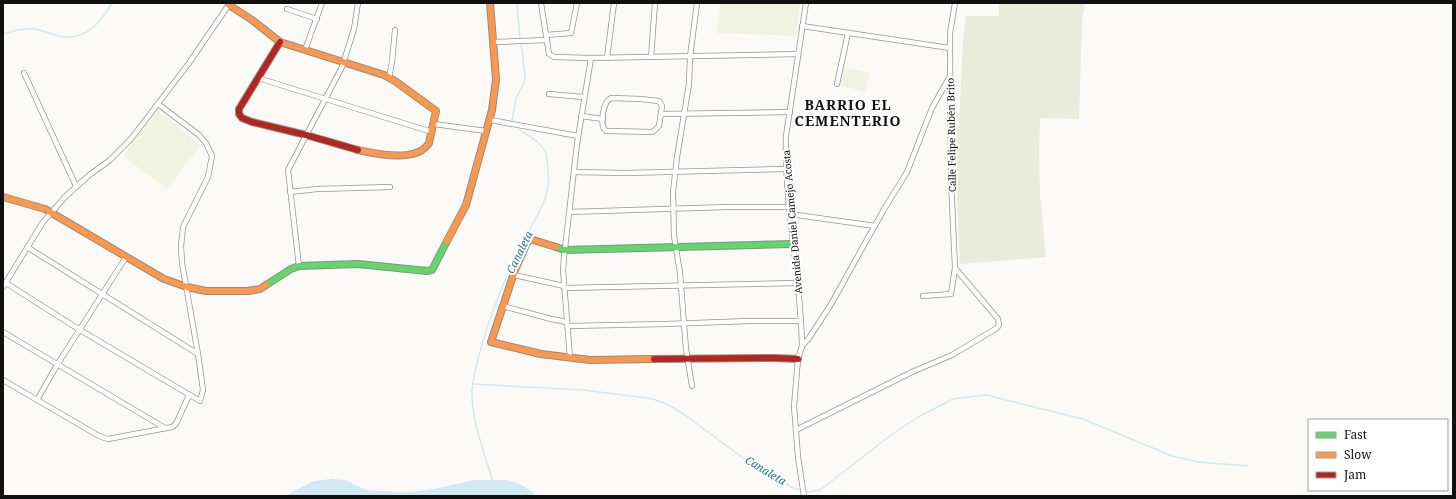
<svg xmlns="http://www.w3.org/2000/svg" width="1456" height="499" viewBox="0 0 1456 499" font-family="'Noto Serif',serif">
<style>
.cemetery{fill:#e9ecdb}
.pitch{fill:#f0f3e1}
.water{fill:#d0e9f2}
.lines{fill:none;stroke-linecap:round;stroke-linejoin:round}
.stream{stroke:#d0e9f2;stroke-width:1.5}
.street-casing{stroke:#969594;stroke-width:6}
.fast-casing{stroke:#8d8c8a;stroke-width:8}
.slow-casing{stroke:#8d8c8a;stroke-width:8}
.jam-casing{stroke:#8d8c8a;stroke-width:8}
.street{stroke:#fffefe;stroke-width:4.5}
.fast{stroke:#63d668;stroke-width:6}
.slow{stroke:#ff974d;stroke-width:6}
.jam{stroke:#b3261e;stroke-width:6}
.labels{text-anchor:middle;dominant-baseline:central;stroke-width:4;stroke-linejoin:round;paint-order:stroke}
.street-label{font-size:10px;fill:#101010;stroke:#fff}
.water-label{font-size:11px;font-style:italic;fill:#236f98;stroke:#fff}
.district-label{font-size:14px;font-weight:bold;letter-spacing:1px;fill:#101010;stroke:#fff}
</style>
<rect width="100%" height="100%" fill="#fcfaf6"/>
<!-- cemetery -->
<path class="cemetery" d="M999,3H1085L1082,21L1079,119L1040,118L1039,155L1040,196L1046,257L960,264L954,126H959L963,42L966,16H999Z"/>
<!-- pitch -->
<g class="pitch">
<path d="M721,3H800L796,36L716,33Z"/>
<path d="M844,67L870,73L865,92L839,85Z"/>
<path d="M158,111L201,145L167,189L123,156Z"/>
</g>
<!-- water -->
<path class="water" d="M332,479L345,480L366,490L394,492H412L439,488L474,480H507L522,485L537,496H285L313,481Z"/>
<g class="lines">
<!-- stream -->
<g class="stream">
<path d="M517,3L520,39"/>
<path d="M3,34C13,31 23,28 34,29C44,30 53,36 64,37C87,40 102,20 112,3"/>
<path d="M512,121L516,98L524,83L525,77L521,43"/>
<path d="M473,384L584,390L653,399L669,405L685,415L743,458L791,487L804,491L810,492L820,490L891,435L918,417L953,399L986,395L1083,419L1172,456L1198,462L1248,466"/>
<path d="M493,482C485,455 471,419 472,391C473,377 476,365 480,352C489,316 504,281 520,247C529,228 545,208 548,186C550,176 547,164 546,153C541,142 530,137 520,130"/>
</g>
<defs>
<g id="street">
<path d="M541,3L549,54L554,57L591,58L798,54"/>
<path d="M287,9L317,19"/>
<path d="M802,26L950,48"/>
<path d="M546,35L571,33L577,3"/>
<path d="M494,42L547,40"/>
<path d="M305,50L322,3"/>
<path d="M651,57L655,3"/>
<path d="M607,58L614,3"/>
<path d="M24,73L76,186"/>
<path d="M258,78L432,132"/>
<path d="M389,78L392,62L395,30"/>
<path d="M837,84L848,33"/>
<path d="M549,94L584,97"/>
<path d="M611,98L641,99L659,101L662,106L659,126L653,132L606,131C599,126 603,101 611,98Z"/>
<path d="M662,114L790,112"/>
<path d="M581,116L603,119"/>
<path d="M490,120L578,136"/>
<path d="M434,124L486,131"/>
<path d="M574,172L626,173L786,169"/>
<path d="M290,192L317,189L390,187"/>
<path d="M569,212L727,207H789"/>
<path d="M790,214L875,226"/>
<path d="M27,247L198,354"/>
<path d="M299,266L288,170L342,67L354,29L358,3"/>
<path d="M514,275L564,286"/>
<path d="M6,283L80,330L200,401L203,390L198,354L182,263L181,246L183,227L208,177L212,156L206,143L199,135L158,104"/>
<path d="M3,287L43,222L65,197L88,176L110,160L131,139L189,63L230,3"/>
<path d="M564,288L797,283"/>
<path d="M923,296L951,294L955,268L951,178L950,48V33L955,3"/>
<path d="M503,306L551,319L567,322"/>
<path d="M568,326L666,324L750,321H801"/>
<path d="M3,332L165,428"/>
<path d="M802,346C801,276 784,207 786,136L806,3"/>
<path d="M570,358L563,270L564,257L577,144L591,58"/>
<path d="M3,380L99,436L108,439L172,427L176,424L189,395"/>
<path d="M692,386L686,349L680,273L674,236L673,192L677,157L689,84L690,57L697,3"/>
<path d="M37,400L57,365L126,257"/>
<path d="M796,430L912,372L952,355L997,328L999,325L998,319L955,268"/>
<path d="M804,496L798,457L794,406L798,359L802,346L809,338L830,306L883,211L907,172L932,108L950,76"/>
</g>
<g id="fast">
<path d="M556,247L564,250L793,244"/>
<path d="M266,285L291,269L299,266L358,264L427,271L432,270L447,241"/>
</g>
<g id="slow">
<path d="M229,5L252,20L280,42L384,75L395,81L436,111L429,143C417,163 377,154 358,150"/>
<path d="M3,197L45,209L164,279L187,287L206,291H248L260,289L266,285"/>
<path d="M447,241L466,205L492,110L496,79L490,3"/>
<path d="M556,247L530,239L526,245L515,270L491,342L541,354L590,360L654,359"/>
</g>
<g id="jam">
<path d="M280,42L239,109V114L242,118L252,122L306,135L358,150"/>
<path d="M654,359L774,358L798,359"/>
</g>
</defs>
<!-- street casing -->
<use href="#street" class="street-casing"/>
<!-- fast casing -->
<use href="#fast" class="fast-casing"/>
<!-- slow casing -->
<use href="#slow" class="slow-casing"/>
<!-- jam casing -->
<use href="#jam" class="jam-casing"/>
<!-- street -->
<use href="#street" class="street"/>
<!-- fast -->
<use href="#fast" class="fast"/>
<!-- slow -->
<use href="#slow" class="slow"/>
<!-- jam -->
<use href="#jam" class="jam"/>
</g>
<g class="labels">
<!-- street labels -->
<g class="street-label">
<text transform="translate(951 135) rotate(-91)">Calle Felipe Rubén Brito</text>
<text transform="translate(792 222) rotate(-95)">Avenida Daniel Camejo Acosta</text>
</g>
<!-- water labels -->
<g class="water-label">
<text transform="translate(519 252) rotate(-64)">Canaleta</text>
<text transform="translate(766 470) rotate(31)">Canaleta</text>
</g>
<!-- district labels -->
<g class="district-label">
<text x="848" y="104">BARRIO EL<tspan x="848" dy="16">CEMENTERIO</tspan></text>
</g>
</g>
<!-- border -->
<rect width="1456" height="499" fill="none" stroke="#101010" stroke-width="8"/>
<!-- legend -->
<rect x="1308" y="419" width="140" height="72" fill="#ffffff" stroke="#9f9f9f"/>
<rect x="1316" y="432" width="20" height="6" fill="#63d668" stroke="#9f9f9f"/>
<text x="1344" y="439" font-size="12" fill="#101010">Fast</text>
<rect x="1316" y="452" width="20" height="6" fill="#ff974d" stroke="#9f9f9f"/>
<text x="1344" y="459" font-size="12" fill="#101010">Slow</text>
<rect x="1316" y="472" width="20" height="6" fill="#b3261e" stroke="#9f9f9f"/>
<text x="1344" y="479" font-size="12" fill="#101010">Jam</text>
</svg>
